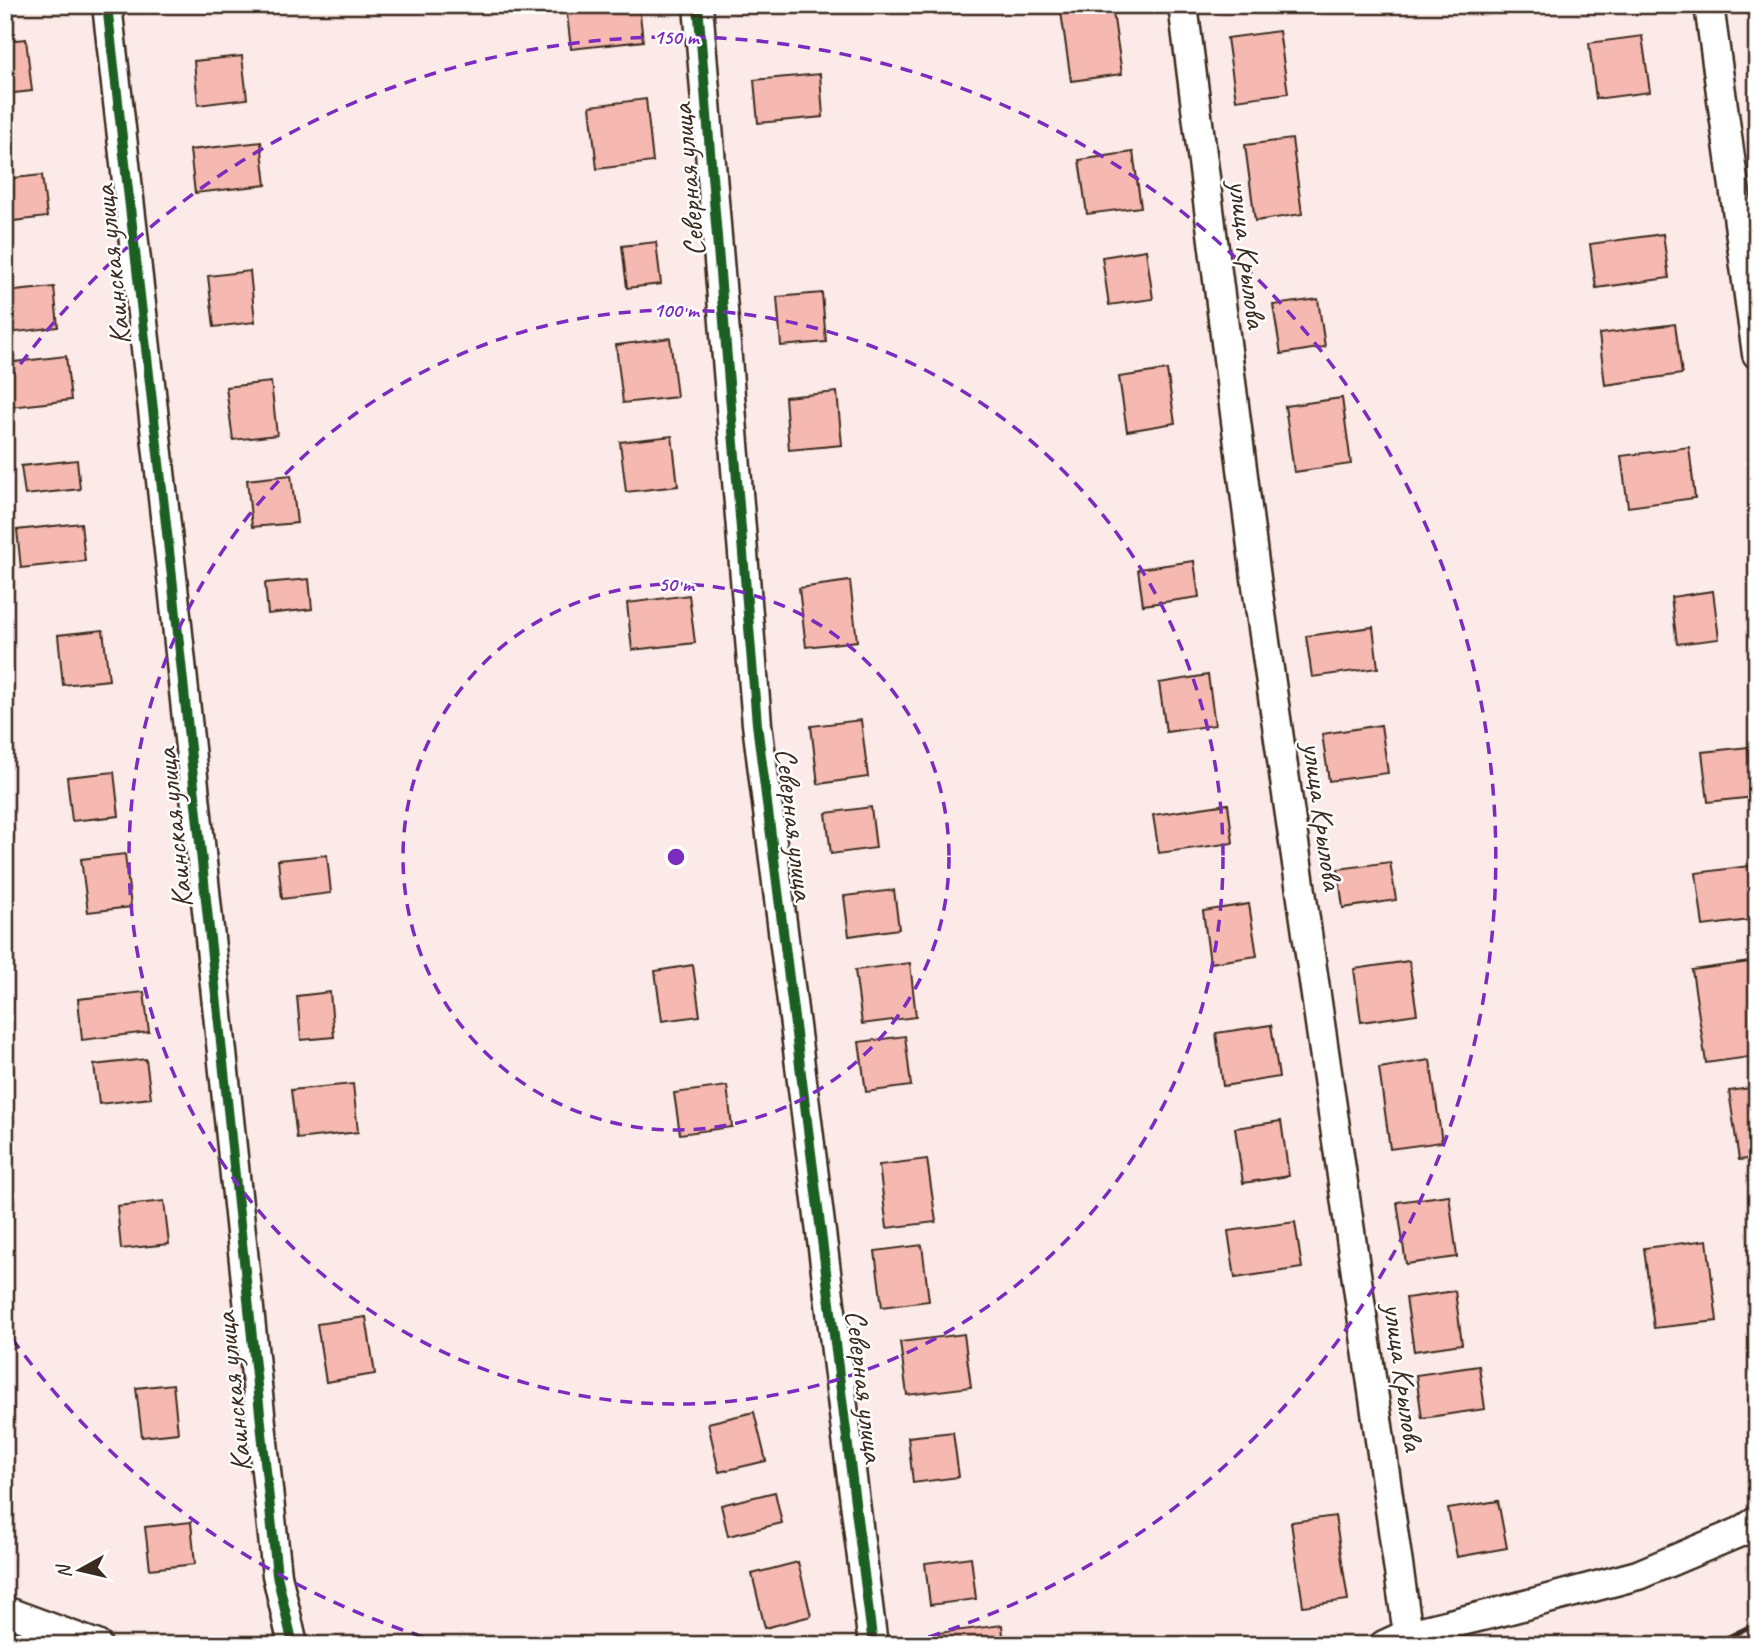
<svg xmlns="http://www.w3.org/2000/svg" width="1762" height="1650" viewBox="0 0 1762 1650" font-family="Caveat,sans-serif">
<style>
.building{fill:#f5b9b1;stroke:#3b2a1e;stroke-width:2}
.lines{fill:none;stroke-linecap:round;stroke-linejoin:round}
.minor-casing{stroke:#3b2a1e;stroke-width:33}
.minor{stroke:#fff;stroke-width:28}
.rail{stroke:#3b2a1e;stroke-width:5}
.cycleway-casing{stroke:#fff;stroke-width:15}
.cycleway{stroke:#1b5e20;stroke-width:10}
.ring{fill:none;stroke:#7b2cbf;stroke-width:3.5;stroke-dasharray:12 9}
.labels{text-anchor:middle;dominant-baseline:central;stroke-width:5;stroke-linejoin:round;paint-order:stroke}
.street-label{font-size:30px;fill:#3b2a1e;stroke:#fff}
.centre{fill:#7b2cbf;stroke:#fff;stroke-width:3.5}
.ring-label{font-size:21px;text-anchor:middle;font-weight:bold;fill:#7b2cbf;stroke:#fff;stroke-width:5;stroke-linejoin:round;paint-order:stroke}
</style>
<rect width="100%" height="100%" fill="#fceae8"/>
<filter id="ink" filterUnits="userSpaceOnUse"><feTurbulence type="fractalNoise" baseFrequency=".0143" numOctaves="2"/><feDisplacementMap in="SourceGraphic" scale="14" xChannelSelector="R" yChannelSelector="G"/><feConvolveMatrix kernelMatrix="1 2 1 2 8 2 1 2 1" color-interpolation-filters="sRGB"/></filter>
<g filter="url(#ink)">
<!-- building -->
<g class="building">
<path d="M566,5H639L643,41L571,49Z"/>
<path d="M745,5H782L745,8Z"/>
<path d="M1060,5H1112L1122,74L1071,81Z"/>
<path d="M1279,31L1288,93L1236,100L1227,38Z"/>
<path d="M1642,36L1650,92L1596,99L1589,43Z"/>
<path d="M26,39L32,91L5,94V41Z"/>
<path d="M242,56L247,99L198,105L194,61Z"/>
<path d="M820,74L823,117L758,123L754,80Z"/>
<path d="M646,99L653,162L597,169L590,106Z"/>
<path d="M1292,139L1302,214L1255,221L1245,145Z"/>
<path d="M261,142L266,185L195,193L190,150Z"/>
<path d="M1133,152L1141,207L1087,214L1079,160Z"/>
<path d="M42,175L47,217L5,222V179Z"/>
<path d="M1663,234L1669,278L1596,288L1590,244Z"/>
<path d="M656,242L661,284L627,288L622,246Z"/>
<path d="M1146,250L1153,299L1109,305L1102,257Z"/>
<path d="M250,271L255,322L214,327L208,276Z"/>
<path d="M54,287L58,327L9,333L5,292Z"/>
<path d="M822,293L826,342L781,346L777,297Z"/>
<path d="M1318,299L1325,347L1281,354L1273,305Z"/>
<path d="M1675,324L1682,374L1605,385L1599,334Z"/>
<path d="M670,338L677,397L623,403L616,345Z"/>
<path d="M66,356L71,400L11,407L6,363Z"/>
<path d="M1167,370L1175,423L1127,431L1119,377Z"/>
<path d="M271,382L277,435L233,440L226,387Z"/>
<path d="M837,392L842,445L789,450L785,397Z"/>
<path d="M1342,398L1351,464L1294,472L1285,406Z"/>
<path d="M672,436L678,486L626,492L620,442Z"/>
<path d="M1689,447L1695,498L1628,507L1621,456Z"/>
<path d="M77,460L80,489L25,495L21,466Z"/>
<path d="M291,475L297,523L252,527L247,480Z"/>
<path d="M81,523L85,561L21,568L17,530Z"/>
<path d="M1194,561L1199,597L1143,605L1138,569Z"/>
<path d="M309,579L312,609L268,614L265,583Z"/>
<path d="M850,581L857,641L806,647L799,588Z"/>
<path d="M1713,591L1719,639L1677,644L1671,597Z"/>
<path d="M689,595L695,643L632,650L627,603Z"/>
<path d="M1373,627L1378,668L1312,677L1306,636Z"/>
<path d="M103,630L109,680L63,685L58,635Z"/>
<path d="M1208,675L1215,725L1166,732L1159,683Z"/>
<path d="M861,720L868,777L818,784L811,726Z"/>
<path d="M1381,725L1388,773L1329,781L1322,734Z"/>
<path d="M1748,747L1754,797L1708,802L1702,752Z"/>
<path d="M114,772L119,816L72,821L67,777Z"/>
<path d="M1228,804L1233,843L1159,853L1153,815Z"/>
<path d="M871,807L876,848L831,854L826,813Z"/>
<path d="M125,854L131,907L88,912L81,859Z"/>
<path d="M327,855L331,893L282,899L278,860Z"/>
<path d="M1390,862L1396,900L1343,908L1338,869Z"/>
<path d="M1757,865V919L1703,926L1696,873Z"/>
<path d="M894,890L899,929L849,936L844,896Z"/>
<path d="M1249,904L1257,956L1210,963L1203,911Z"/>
<path d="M1409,961L1417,1014L1361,1022L1354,969Z"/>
<path d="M1757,961V1056L1706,1063L1692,970Z"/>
<path d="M910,963L916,1017L862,1024L855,970Z"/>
<path d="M693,965L700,1016L662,1021L655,971Z"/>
<path d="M144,992L149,1032L82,1040L78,999Z"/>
<path d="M330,992L334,1037L301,1040L297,996Z"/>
<path d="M1271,1025L1279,1077L1223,1086L1216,1033Z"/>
<path d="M905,1036L911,1086L866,1092L859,1042Z"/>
<path d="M146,1059L151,1098L99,1104L94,1065Z"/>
<path d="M1430,1060L1442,1142L1390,1149L1379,1068Z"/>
<path d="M353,1084L358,1132L297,1139L291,1090Z"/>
<path d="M727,1086L732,1127L680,1134L674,1093Z"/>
<path d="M1757,1087V1158L1739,1160L1729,1091Z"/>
<path d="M1281,1121L1289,1176L1243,1183L1235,1128Z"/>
<path d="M927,1159L936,1222L887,1228L879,1165Z"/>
<path d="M1449,1195L1457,1257L1406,1264L1397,1202Z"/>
<path d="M164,1201L169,1244L121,1249L117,1206Z"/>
<path d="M1295,1222L1302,1268L1235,1278L1228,1231Z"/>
<path d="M1707,1240L1717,1321L1654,1328L1644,1248Z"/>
<path d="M922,1245L929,1301L882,1307L875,1251Z"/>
<path d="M1455,1291L1462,1344L1414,1351L1406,1298Z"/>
<path d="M366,1317L375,1374L326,1382L317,1324Z"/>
<path d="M964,1334L971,1387L907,1395L900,1342Z"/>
<path d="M1479,1366L1485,1409L1422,1418L1416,1375Z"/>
<path d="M173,1384L178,1433L142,1437L136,1388Z"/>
<path d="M754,1412L766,1461L719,1472L708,1423Z"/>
<path d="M953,1432L959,1477L913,1483L908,1437Z"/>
<path d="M775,1492L782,1523L728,1536L721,1505Z"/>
<path d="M1498,1501L1507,1548L1457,1557L1448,1509Z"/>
<path d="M1335,1516L1348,1600L1303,1606L1291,1522Z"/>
<path d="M191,1522L195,1564L150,1569L145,1527Z"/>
<path d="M971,1557L976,1599L930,1605L925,1563Z"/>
<path d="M798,1562L811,1616L765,1628L752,1574Z"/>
<path d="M1002,1625L1004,1645H939L938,1633Z"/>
</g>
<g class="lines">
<defs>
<g id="minor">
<path d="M107,5L172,577L277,1575L293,1645"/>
<path d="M698,5L757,724L873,1645"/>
<path d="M1183,5L1257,586L1408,1634"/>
<path d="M1709,5L1757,354"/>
<path d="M5,1611L97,1645"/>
<path d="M1384,1645L1408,1634L1499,1612L1638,1575L1740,1532L1757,1521"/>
</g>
</defs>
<!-- minor casing -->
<use href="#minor" class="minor-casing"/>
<!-- minor -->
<use href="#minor" class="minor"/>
<!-- rail -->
<path class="rail" d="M1712,1645L1757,1623"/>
<defs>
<g id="cycleway">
<path d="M107,5L172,577L277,1575L293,1645"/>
<path d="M698,5L757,724L873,1645"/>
</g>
</defs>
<!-- cycleway casing -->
<use href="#cycleway" class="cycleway-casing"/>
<!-- cycleway -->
<use href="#cycleway" class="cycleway"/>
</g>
</g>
<!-- distance rings -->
<g class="ring">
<circle cx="676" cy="857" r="273"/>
<circle cx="676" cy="857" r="547"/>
<path d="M443 1643A820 820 0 0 1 8 1333M8 381A820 820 0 1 1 909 1643"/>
</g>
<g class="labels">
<!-- street labels -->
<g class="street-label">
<text transform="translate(688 180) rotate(-95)">Северная улица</text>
<text transform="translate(1248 254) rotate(83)">улица Крылова</text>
<text transform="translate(112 265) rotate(-96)">Каинская улица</text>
<text transform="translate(1323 816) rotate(82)">улица Крылова</text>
<text transform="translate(795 824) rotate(83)">Северная улица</text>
<text transform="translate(174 828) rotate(-96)">Каинская улица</text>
<text transform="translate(1404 1377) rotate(82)">улица Крылова</text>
<text transform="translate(865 1386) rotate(83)">Северная улица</text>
<text transform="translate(233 1392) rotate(-96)">Каинская улица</text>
</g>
</g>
<circle cx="676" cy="857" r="10" class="centre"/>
<g class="ring-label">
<text x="676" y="44">150 m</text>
<text x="676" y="317">100 m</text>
<text x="676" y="591">50 m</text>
</g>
<!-- margin -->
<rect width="1762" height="1650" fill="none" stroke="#fff" stroke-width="28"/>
<rect x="14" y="14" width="1734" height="1622" fill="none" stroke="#3b2a1e" stroke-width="2.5" filter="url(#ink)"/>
<!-- north arrow -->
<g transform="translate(80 1570) rotate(262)" stroke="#ffffff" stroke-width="5" paint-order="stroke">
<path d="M0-5L12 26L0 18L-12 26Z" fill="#3b2a1e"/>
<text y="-10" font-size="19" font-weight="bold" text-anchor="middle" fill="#3b2a1e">N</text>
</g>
</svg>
